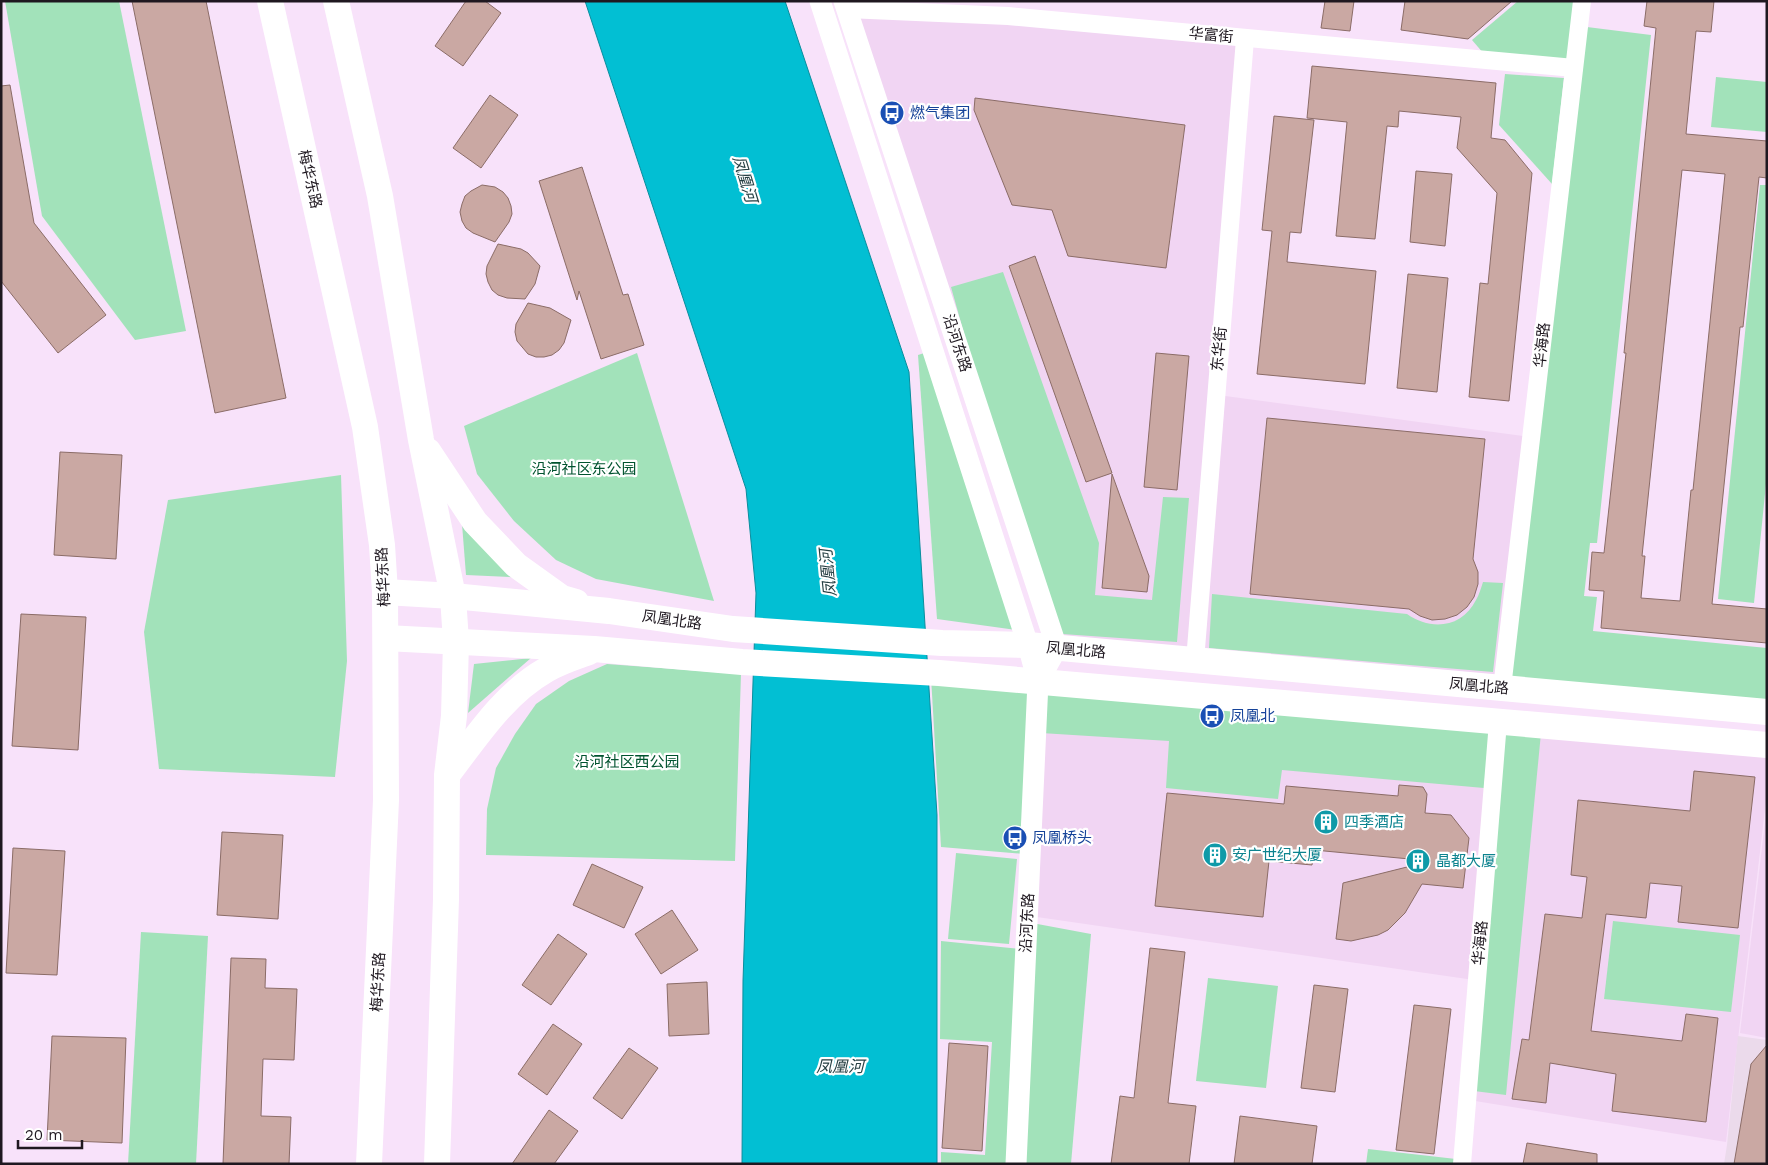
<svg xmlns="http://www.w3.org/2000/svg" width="1768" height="1165" viewBox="0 0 1768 1165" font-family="'Work Sans','Noto Sans SC',sans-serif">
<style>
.built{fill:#f1d5f3}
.education{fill:#ebdaeb}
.green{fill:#a2e2ba}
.water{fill:#02bfd3;stroke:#0b8d9d}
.building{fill:#caa8a3;stroke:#8b6c67;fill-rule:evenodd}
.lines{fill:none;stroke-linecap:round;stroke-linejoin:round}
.minor{stroke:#fff;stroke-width:18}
.tertiary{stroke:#fff;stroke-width:21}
.primary{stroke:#fff;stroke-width:26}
.labels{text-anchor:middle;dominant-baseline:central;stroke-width:4.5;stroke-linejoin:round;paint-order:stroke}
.street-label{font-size:15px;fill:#1f1820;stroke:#fff}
.transit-label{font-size:15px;fill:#164399;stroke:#fff;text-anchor:start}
.park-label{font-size:15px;fill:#00532f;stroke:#fff}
.culture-label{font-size:15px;fill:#0d838f;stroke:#fff;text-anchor:start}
.water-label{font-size:16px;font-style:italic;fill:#274044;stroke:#fff}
</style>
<rect width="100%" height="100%" fill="#f8e2fa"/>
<!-- built -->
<g class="built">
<path d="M847,10L1245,39L1194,660L1057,648Z"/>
<path d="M1225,396L1523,436L1495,677L1204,652Z"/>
<path d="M1040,684L1495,722L1474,980L1030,916Z"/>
<path d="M1501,722L1767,743V792L1726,1142L1469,1100Z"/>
<path d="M1767,805V1038L1740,1033Z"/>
</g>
<!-- education -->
<path class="education" d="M1738,1036L1767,1040V1164H1724L1727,1145Z"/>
<!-- green -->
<g class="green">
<path d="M5,1H119L186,331L135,340L42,216Z"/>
<path d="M1518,1H1576L1569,62L1484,54L1472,40Z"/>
<path d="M1587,27L1651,35L1597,543H1590L1584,596L1597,597L1593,631L1767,648V704L1510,681Z"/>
<path d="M1505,74L1564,78L1552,184L1499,125Z"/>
<path d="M1716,77L1767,82V132L1711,127Z"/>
<path d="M1760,185H1767V474L1754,603L1718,599Z"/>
<path d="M1003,272L1099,543L1095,595L1152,600L1163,497L1189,498L1177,642L1048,633L951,287Z"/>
<path d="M940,348L1024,631L937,619L918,355Z"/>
<path d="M637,353L714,601L596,579L556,560L514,521L477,474L464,426Z"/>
<path d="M341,475L347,661L335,777L159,769L144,632L168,500Z"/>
<path d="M462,524L533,578L466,575Z"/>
<path d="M1483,582L1503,583L1493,672L1209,648L1212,594L1407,614C1431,631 1462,628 1476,600C1479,595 1481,588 1483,582Z"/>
<path d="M531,658L468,713L474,664Z"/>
<path d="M607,664L741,674L735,861L486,855L487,809L496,768L515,734L536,704L569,681Z"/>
<path d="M931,677L1033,686L1024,854L941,847Z"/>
<path d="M1045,687L1490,725L1484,788L1282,770L1278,799L1166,788L1169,741L1041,733Z"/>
<path d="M1504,728L1541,733L1506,1095L1474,1091Z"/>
<path d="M956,853L1017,859L1009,944L948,939Z"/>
<path d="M1613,921L1740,935L1731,1012L1604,999Z"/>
<path d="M1032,923L1091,934L1071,1164H1023Z"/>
<path d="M141,932L208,936L196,1164H128Z"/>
<path d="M941,941L1020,949L1008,1164H941V1152L985,1155L992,1042L940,1039Z"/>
<path d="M1208,978L1278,986L1266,1088L1196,1081Z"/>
<path d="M1368,1149L1456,1159V1164H1366Z"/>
</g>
<!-- water -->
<path class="water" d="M585,1H785L909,372L937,815V1164H742L743,981L756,593L746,489Z"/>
<!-- building -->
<g class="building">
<path d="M132,1H206L286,398L215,413Z"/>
<path d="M466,1H485L501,13L463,66L435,46Z"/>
<path d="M1325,1H1354L1350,31L1321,28Z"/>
<path d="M1405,1H1512L1468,39L1401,30Z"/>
<path d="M1647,1H1714L1711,32L1696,31L1686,134L1767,141V178L1759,177L1743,327H1740L1712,604L1767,609V643L1601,628L1604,591L1589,590L1592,552L1604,553L1626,353H1624L1656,28L1644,26ZM1682,170L1725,174L1693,490H1691L1680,601L1641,598L1645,556H1642Z"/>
<path d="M1312,66L1496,83L1491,138L1505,140L1532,173L1509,401L1469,397L1480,283L1488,284L1497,193L1457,148L1461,117L1399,111L1398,127L1387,126L1375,239L1336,236L1347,122L1307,118Z"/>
<path d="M10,85L34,223L106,315L58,353L1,281V86Z"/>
<path d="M490,95L518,115L481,168L453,148Z"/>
<path d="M975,98L1185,125L1166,268L1068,256L1052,210L1012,205L974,110Z"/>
<path d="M1274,116L1314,120L1301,233L1290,232L1287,262L1376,271L1365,384L1257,374L1272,231L1262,230Z"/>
<path d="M582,167L623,295L628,294L644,345L601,359L579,291L577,300L539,181Z"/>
<path d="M1416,171L1452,174L1445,246L1410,242Z"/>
<path d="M482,185L495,187L503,192L508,198L511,206L512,214L509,222L495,242L473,233L466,228L462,221L460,212L462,204L465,196L471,191Z"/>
<path d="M498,244L521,249L528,253L540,266L535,284L525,299L507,298L498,295L492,290L488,282L486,274L487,266Z"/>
<path d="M1035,256L1112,473L1086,482L1009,266Z"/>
<path d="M1408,274L1448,278L1437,392L1397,388Z"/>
<path d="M528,303L550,308L571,320L564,343L559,350L552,355L544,357H536L528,354L517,341L515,332L516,324Z"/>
<path d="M1156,353L1189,356L1177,490L1144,487Z"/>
<path d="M1267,418L1485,439L1473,559L1478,572V584L1474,597L1467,607L1457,615L1445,619L1432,620L1420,616L1409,609L1250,594Z"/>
<path d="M60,452L122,455L116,559L54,555Z"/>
<path d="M1112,474L1149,576L1147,592L1102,588Z"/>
<path d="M21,614L86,617L78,750L12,746Z"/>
<path d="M1694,771L1755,777L1738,928L1678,922L1682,886L1650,883L1646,918L1606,914L1591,1031L1682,1041L1686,1014L1718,1018L1706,1122L1612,1111L1616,1074L1550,1063L1546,1103L1512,1099L1522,1039L1529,1040L1545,914L1582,918L1587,877L1571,875L1578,800L1690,811Z"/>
<path d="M1399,785L1423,787L1427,794L1425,813L1451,815L1469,838L1463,888L1422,884L1405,913L1388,930L1378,935L1351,941L1336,939L1343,883L1431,861L1314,850L1312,865L1269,861L1263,917L1155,906L1167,793L1284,804L1286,786L1398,796Z"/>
<path d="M222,832L283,835L278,919L217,915Z"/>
<path d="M13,848L65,851L57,975L6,973Z"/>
<path d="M592,864L643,887L624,928L573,905Z"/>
<path d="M672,910L698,950L661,974L635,934Z"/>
<path d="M558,934L587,954L551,1005L522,985Z"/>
<path d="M1150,948L1185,952L1168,1103L1196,1106L1189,1164H1111L1120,1096L1134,1098Z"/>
<path d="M231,958L266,959L265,988L297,989L294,1060L263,1059L261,1116L291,1117L289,1164H223Z"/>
<path d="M707,982L709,1034L669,1036L667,984Z"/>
<path d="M1314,985L1348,989L1335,1092L1301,1088Z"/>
<path d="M1414,1005L1451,1009L1434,1154L1396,1150Z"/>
<path d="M553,1024L582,1044L547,1095L518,1074Z"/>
<path d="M52,1036L126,1038L122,1143L47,1140Z"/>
<path d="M949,1043L988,1046L982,1151L942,1148Z"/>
<path d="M1767,1045V1164H1734L1751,1064Z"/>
<path d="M629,1048L658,1068L622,1119L593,1098Z"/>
<path d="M549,1110L578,1131L554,1164H512Z"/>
<path d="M1240,1116L1317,1126L1312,1164H1234Z"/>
<path d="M1527,1143L1597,1154V1164H1523Z"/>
</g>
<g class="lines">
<!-- minor -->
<g class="minor">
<path d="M847,9L1008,16L1574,68"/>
<path d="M1195,661L1245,39"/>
<path d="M1502,688L1582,1"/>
<path d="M1462,1164L1498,722"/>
</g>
<!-- tertiary -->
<g class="tertiary">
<path d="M820,1L1028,645L1038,682L1016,1164"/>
<path d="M844,1L1057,648L1038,682"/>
</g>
<!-- primary -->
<g class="primary">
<path d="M270,1L365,427L382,545L385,592L386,800L369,1164"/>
<path d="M336,1L380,196L421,440L453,596L456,642L454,716L447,775L446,899L437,1164"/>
<path d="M428,451L475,522L516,565L562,598L576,602"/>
<path d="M385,592L453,596L609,611L733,629L942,643L1028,645L1767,712"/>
<path d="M386,638L594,649L742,662L939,673L1767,745"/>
<path d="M448,774C477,736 504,694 546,670C559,662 575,657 589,652"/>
</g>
</g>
<!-- icons -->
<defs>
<symbol id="bus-disc" viewBox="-11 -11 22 22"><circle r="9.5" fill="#1a4fb4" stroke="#fff"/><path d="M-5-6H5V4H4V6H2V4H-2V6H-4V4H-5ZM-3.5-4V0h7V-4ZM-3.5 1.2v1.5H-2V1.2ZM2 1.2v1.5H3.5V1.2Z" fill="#fff"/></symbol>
<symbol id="building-disc" viewBox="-11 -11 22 22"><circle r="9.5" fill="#0f9aa8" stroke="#fff"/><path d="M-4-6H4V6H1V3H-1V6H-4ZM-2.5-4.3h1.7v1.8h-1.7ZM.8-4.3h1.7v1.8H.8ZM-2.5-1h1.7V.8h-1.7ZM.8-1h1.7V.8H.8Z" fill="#fff"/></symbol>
</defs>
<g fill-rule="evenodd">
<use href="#bus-disc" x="878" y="99" width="28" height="28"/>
<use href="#bus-disc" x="1198" y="702" width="28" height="28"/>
<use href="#building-disc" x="1312" y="808" width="28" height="28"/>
<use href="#bus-disc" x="1001" y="824" width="28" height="28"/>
<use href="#building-disc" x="1201" y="841" width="28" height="28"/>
<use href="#building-disc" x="1404" y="847" width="28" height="28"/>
</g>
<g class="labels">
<!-- street labels -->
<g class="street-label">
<text transform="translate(1211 35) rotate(5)">华富街</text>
<text transform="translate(310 179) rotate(77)">梅华东路</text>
<text transform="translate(957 343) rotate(72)">沿河东路</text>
<text transform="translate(1542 345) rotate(-84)">华海路</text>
<text transform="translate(1219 349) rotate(-85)">东华街</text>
<text transform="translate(383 577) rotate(-93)">梅华东路</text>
<text transform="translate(672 620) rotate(8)">凤凰北路</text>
<text transform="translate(1076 650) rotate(5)">凤凰北路</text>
<text transform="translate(1479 686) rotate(5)">凤凰北路</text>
<text transform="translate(1027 923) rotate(-87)">沿河东路</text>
<text transform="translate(1480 943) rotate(-85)">华海路</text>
<text transform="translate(378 982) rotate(-87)">梅华东路</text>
</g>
<!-- transit labels -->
<g class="transit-label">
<text x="910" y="113">燃气集团</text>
<text x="1230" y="716">凤凰北</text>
<text x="1032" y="838">凤凰桥头</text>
</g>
<!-- park labels -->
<g class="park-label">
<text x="584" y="469">沿河社区东公园</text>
<text x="627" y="762">沿河社区西公园</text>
</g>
<!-- culture labels -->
<g class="culture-label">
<text x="1344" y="822">四季酒店</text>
<text x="1232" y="855">安广世纪大厦</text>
<text x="1436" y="861">晶都大厦</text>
</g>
<!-- water labels -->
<g class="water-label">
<text transform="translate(745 179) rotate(73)">凤凰河</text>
<text transform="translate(828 573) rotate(-96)">凤凰河</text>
<text x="840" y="1066">凤凰河</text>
</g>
</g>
<!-- border -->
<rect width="1768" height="1165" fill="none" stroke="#1f1820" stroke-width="5"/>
<!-- scale -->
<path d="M18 1140v8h64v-8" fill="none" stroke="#1f1820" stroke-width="2.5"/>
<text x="25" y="1140" font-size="15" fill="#1f1820" stroke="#ffffff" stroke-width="4" paint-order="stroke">20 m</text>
</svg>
